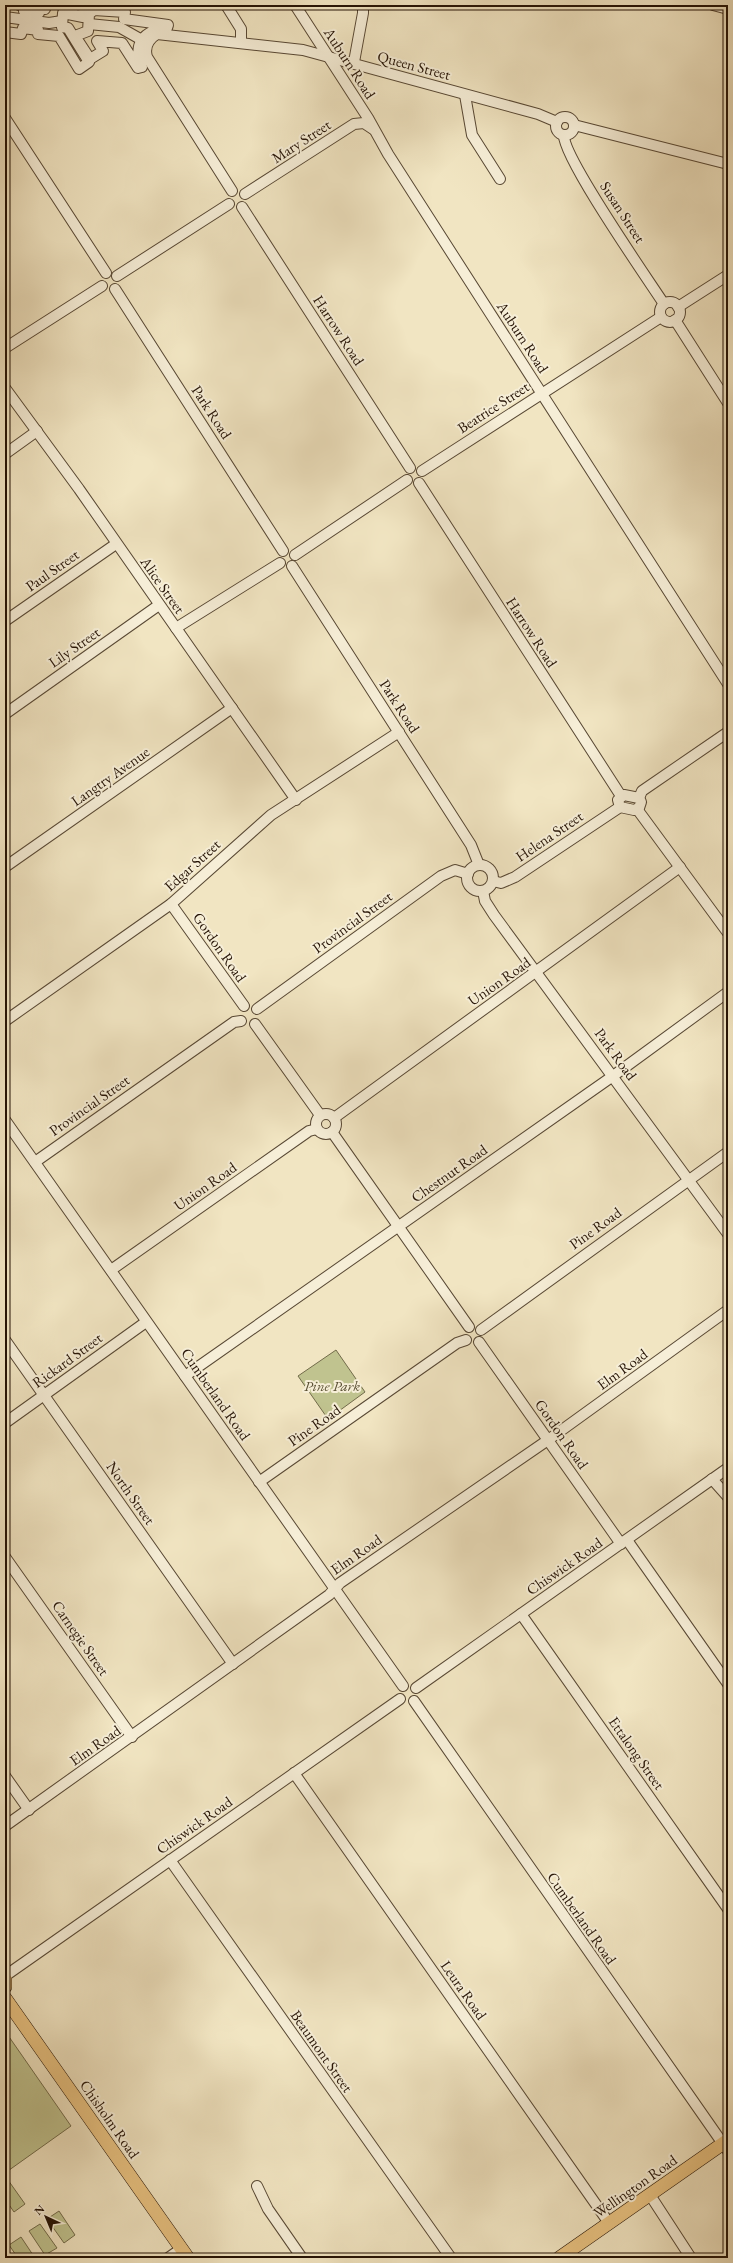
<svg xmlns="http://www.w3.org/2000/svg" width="733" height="2263" viewBox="0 0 733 2263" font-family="'EB Garamond',serif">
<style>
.green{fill:#c0c38f;stroke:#726b4a}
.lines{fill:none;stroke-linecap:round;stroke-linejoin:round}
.minor-casing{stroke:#584834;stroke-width:12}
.major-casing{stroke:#251305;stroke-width:14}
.minor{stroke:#f6eed7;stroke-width:10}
.major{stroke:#e8c281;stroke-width:13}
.labels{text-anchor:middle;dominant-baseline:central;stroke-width:4;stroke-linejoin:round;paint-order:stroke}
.street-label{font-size:15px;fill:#251305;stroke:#f6eed7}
.park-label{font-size:15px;font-style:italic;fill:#5b5135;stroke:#f6eed7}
</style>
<rect width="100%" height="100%" fill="#f1e5c2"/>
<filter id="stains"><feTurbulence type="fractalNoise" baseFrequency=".005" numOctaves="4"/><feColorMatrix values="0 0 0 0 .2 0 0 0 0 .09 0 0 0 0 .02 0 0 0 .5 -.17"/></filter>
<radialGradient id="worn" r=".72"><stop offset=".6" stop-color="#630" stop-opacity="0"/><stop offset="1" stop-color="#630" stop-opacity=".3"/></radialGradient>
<!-- green -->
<g class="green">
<path d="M336,1350L365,1392L328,1419L298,1376Z"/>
<path d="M5,2031L71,2126L5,2173Z"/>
<path d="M8,2180L25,2204L14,2212L5,2199V2182Z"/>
<path d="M59,2211L75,2235L64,2243L47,2219Z"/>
<path d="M40,2224L57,2248L45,2255L29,2231Z"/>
<path d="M21,2237L35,2258H18L9,2245Z"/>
</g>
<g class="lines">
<defs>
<g id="minor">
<path d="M19,5L25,6L24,11L39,13L40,8L45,9V5"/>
<path d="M226,5L241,29V43"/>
<path d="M295,5L368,118L388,154L728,684"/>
<path d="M713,5L728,9"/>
<path d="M94,10L125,12L124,19L168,25L167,28C144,30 132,44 142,67L138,68L122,43L97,41L103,51L90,59L75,36L88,31L89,14Z"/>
<path d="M5,17L49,23L62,21"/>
<path d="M89,24L119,27L142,40"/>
<path d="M5,32L21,34L23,28L38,30V34L59,36L79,69L89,62L68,28L62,27L63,13L83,17L84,6L71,5"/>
<path d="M354,62L363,13V5"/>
<path d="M465,95L472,135L500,179"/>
<circle cx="565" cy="126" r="9"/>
<path d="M5,118L106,273"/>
<path d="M574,125L728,164"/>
<path d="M564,135C562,156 647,278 664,304"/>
<path d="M232,191L147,57C144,47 149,39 157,34L303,50L538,114L557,122"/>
<path d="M245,194L354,124L364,123L373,129"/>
<path d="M242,207L410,468"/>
<path d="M117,276L229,204"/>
<path d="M115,289L283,551"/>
<circle cx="670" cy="312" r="10"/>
<path d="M678,307L728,275"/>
<path d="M675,320L728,403"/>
<path d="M5,348L102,286"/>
<path d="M5,388L79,489L296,800"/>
<path d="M5,454L37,431"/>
<path d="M422,471L661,317"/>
<path d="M419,483L621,796"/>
<path d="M295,555L407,480"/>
<path d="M292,566L471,845L479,865"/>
<path d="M5,621L116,544"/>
<path d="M176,628L280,563"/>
<path d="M5,714L159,605"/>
<path d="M624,795L639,798L641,802L639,808L634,810L620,807L618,800Z"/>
<path d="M639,798L642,791L728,732"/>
<path d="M637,809L728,933"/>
<circle cx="480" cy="878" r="13"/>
<path d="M5,867L232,708"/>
<path d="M493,881L501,883L515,877L620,807"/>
<path d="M483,891L485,901L494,915L728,1234"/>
<path d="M171,904L244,1006"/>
<path d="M257,1009L441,876L455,870L468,874"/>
<path d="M5,1021L171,904L271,815L399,732"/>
<path d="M255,1024L320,1115"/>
<circle cx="326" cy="1124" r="10"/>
<path d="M334,1118L680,867"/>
<path d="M5,1120L403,1686"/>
<path d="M332,1132L469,1327"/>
<path d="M35,1162L234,1022L241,1021"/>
<path d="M111,1270L309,1131L317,1129"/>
<path d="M481,1330L728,1152"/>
<path d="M5,1340L233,1664"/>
<path d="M479,1342L621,1544"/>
<path d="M185,1376L613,1076L728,992"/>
<path d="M5,1423L146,1322"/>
<path d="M712,1479L728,1497"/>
<path d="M259,1482L457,1343L466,1340"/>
<path d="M627,1540L728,1684"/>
<path d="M5,1557L132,1737"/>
<path d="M521,1614L728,1909"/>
<path d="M416,1688L728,1468"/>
<path d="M414,1701L728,2151"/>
<path d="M294,1773L609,2223"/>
<path d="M5,1776L29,1810"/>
<path d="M5,1826L329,1595L340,1583L548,1440L728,1310"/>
<path d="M170,1860L451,2258"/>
<path d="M5,1976L400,1699"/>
<path d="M257,2186L268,2209L302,2258"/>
<path d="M650,2195L691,2258"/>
<path d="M168,2258L181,2249"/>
</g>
<g id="major">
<path d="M5,1979V1987"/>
<path d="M5,1998L188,2258"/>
<path d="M559,2258L728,2140"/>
</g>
</defs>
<!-- minor casing -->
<use href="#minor" class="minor-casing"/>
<!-- major casing -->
<use href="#major" class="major-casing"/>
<!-- minor -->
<use href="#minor" class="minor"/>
<!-- major -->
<use href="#major" class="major"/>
</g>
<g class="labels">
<!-- street labels -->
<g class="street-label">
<text transform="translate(350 63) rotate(57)">Auburn Road</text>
<text transform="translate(414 65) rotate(15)">Queen Street</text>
<text transform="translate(301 141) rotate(-33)">Mary Street</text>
<text transform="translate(623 212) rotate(57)">Susan Street</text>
<text transform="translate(339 330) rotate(57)">Harrow Road</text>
<text transform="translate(523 337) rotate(57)">Auburn Road</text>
<text transform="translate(493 407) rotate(-33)">Beatrice Street</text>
<text transform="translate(212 412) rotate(57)">Park Road</text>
<text transform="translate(52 570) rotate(-35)">Paul Street</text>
<text transform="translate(163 585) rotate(55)">Alice Street</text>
<text transform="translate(532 632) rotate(57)">Harrow Road</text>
<text transform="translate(74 647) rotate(-35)">Lily Street</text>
<text transform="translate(400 706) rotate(57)">Park Road</text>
<text transform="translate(110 776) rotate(-35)">Langtry Avenue</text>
<text transform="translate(549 836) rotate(-34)">Helena Street</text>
<text transform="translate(192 865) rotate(-42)">Edgar Street</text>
<text transform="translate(352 922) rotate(-36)">Provincial Street</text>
<text transform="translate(220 947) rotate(55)">Gordon Road</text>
<text transform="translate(499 981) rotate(-35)">Union Road</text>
<text transform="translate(616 1054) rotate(54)">Park Road</text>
<text transform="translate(89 1105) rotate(-35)">Provincial Street</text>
<text transform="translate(449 1173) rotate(-35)">Chestnut Road</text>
<text transform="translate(205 1186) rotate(-35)">Union Road</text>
<text transform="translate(595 1228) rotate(-36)">Pine Road</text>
<text transform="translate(67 1360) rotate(-36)">Rickard Street</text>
<text transform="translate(622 1369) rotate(-36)">Elm Road</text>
<text transform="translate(216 1394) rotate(55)">Cumberland Road</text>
<text transform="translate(314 1425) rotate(-35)">Pine Road</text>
<text transform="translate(562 1434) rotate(55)">Gordon Road</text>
<text transform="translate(131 1493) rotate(55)">North Street</text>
<text transform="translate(356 1554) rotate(-35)">Elm Road</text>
<text transform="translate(564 1566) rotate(-35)">Chiswick Road</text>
<text transform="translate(81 1638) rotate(55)">Carnegie Street</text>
<text transform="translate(95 1745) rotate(-35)">Elm Road</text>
<text transform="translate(637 1753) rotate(55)">Ettalong Street</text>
<text transform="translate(194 1825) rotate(-35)">Chiswick Road</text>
<text transform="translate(582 1918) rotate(55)">Cumberland Road</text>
<text transform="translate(464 1990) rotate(55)">Leura Road</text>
<text transform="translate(322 2051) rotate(55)">Beaumont Street</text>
<text transform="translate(110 2119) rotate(55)">Chisholm Road</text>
<text transform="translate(635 2186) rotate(-35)">Wellington Road</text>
</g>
<!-- park labels -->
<g class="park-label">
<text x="332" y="1385">Pine Park</text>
</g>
</g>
<!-- margin -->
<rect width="733" height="2263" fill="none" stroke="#f1e5c2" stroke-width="20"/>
<rect x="6" y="6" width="721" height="2251" fill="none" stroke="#251305" stroke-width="2"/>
<rect x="10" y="10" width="713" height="2243" fill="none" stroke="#251305"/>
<!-- north arrow -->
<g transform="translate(46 2217) rotate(316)" stroke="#f6eed7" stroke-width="3" paint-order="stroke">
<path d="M0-3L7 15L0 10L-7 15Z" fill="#251305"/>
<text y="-6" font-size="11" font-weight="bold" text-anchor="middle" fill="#251305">N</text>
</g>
<rect width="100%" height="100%" filter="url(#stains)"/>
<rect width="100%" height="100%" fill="url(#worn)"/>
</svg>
